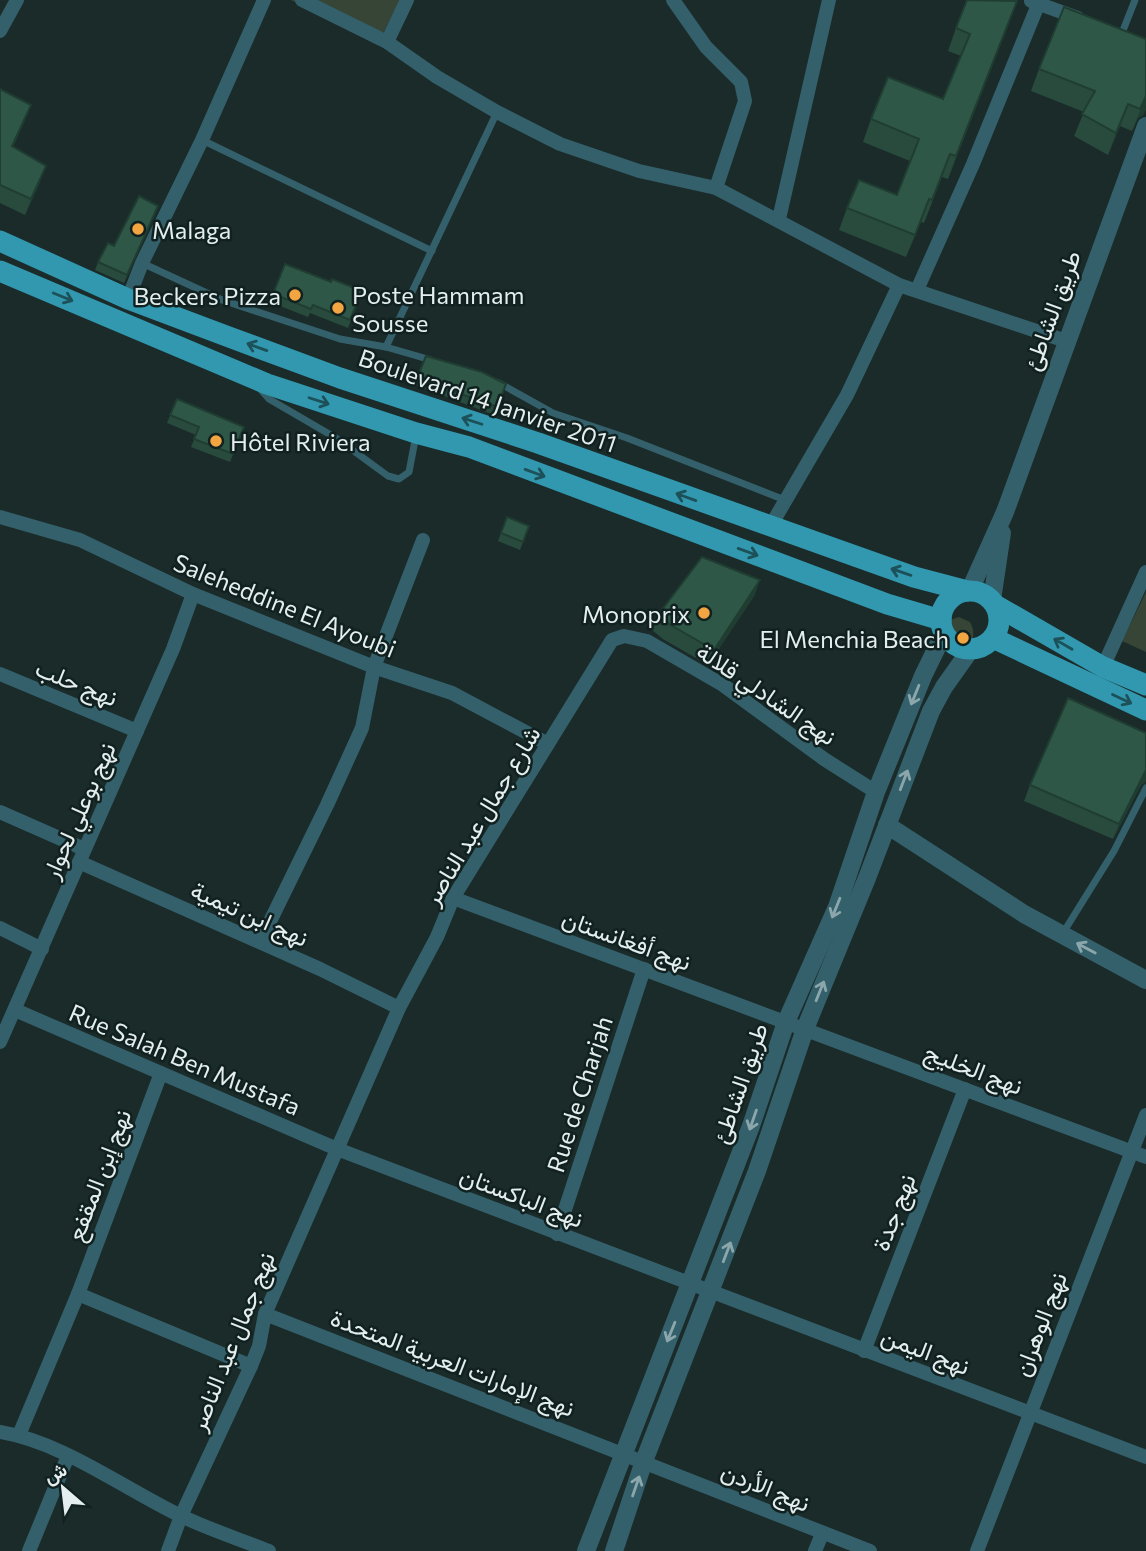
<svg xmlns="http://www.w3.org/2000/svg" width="1146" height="1551" viewBox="0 0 1146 1551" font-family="Commissioner,Vazirmatn,sans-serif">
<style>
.green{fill:#364535}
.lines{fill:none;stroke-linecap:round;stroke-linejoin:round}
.service{stroke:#34606b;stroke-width:7}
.minor{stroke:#34606b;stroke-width:14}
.tertiary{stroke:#34606b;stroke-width:18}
.primary{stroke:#3198af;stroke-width:21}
.wall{fill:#284b3d}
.shaded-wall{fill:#203d32}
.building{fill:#2e5747;stroke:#203d32;stroke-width:2}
.oneway{stroke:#1d5159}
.oneway2{stroke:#8ca7ac}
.poi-dot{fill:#f2a541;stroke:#102120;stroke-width:2.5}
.labels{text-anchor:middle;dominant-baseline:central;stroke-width:5;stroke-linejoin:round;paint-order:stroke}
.poi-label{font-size:24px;fill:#e4eeee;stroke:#102120;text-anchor:start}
.street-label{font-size:24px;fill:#e4eeee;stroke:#102120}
</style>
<rect width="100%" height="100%" fill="#1a2b2a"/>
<!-- green -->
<g class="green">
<path d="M291,0H400L377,45Z"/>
<path d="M1146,592V652L1122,641Z"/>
<path d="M959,617L970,622C981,641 963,657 945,645L947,621Z"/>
</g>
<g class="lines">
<!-- service -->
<g class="service">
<path d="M1122,33L1135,0"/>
<path d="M202,140L432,251"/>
<path d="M142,263L222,300L340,339L386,347L431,360"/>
<path d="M386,347L497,112"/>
<path d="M499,383L553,413L627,438L785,500"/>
<path d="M265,387L261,390L269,399L336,438L388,476L399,479L409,472L416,435"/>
<path d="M1063,933L1114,851L1146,788"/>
</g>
<!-- minor -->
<g class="minor">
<path d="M302,0L387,42L437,77L497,112L560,144L639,171L716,188L899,285L1066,341"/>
<path d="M673,0L706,47L741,82L745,101L716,188"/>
<path d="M1031,1L1078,18"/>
<path d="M0,31L17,0"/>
<path d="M387,42L407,0"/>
<path d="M779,219L829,0"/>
<path d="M917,290L973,164L1040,0"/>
<path d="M128,299L142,263L202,140L264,0"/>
<path d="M0,517L80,540L193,594L374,667L452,693L548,744"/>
<path d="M770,527L847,395L899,285"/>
<path d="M1103,667L1146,572"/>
<path d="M0,674L137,731"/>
<path d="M0,812L84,849"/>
<path d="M79,862L320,969L399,1008"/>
<path d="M453,898L1146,1157"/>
<path d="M0,928L42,949"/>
<path d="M260,942L327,805L362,728L374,667L423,540"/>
<path d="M15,1010L337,1149L1146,1457"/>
<path d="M0,1042L173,649L193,594"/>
<path d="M161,1073L78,1294L251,1366"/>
<path d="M557,1234L644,969"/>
<path d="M265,1314L870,1551"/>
<path d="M864,1351L965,1089"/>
<path d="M0,1432C62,1442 123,1488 179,1515C208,1529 239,1539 269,1551"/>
<path d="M19,1435L78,1294"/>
<path d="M29,1551L68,1456"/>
<path d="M168,1551L181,1516L251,1366L259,1346L265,1314L399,1008L437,937L453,898L612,640L624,636L647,641L723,685L824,759L876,792"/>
<path d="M815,1551L822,1534"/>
<path d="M977,1551L1146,1115"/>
</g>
<!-- tertiary -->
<g class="tertiary">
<path d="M970,590L1005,512L1146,126"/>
<path d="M992,600L1002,533"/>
<path d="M887,825L1024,914L1146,980"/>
<path d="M586,1551L751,1126L786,1022L837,907L876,792L923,676L944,633"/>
<path d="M614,1551L644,1461L757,1171L805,1029L867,878L931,711L944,687L971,649"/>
</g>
<!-- primary -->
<g class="primary">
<path d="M0,241L128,299L229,337L340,378L538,443L914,577L967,591"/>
<path d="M0,271L267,384L416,433L469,447L887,604L941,620"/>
<circle cx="970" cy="620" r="29"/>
<path d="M997,606L1103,667L1146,685"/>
<path d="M993,638L1146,710"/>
</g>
</g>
<!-- wall -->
<g class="wall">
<path d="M1009,23L948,179L942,177L924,223L921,222L906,257L839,230L847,208L897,195L910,161L863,142L871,119L943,99L961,56L948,51L956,28Z"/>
<path d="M1146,39V109L1143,115L1138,118L1132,131L1120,126L1108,155L1074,136L1084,112L1031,91L1039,69Z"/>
<path d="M0,89L25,120L13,147L40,182L25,215L0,203Z"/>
<path d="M158,206L124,283L95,270L98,262Z"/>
<path d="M285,264L331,282L362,291L348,328L310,313L308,317L270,302Z"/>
<path d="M426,356L506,384L494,415L415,385Z"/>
<path d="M177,399L244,427L230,462L191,447L196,435L167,423Z"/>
<path d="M507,517L529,526L520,550L498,541Z"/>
<path d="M760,580L754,596L708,665L663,639L652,630L658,615Z"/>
<path d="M1146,733V779L1145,782L1141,785L1113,839L1024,801L1030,785Z"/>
</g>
<!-- shaded-wall -->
<g class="shaded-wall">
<path d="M1017,1L1009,23L948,179L956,156Z"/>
<path d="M1146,96V109L1143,115L1138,118L1132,131Z"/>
<path d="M1128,104L1120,126L1108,155L1116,133Z"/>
<path d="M31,105L25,120L6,162L12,146Z"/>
<path d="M46,166L40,182L25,215L31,199Z"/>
<path d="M929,199L921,222L906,257L915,235Z"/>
<path d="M760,580L754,596L708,665L714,650Z"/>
<path d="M1146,770V779L1145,782L1141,785L1113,839L1119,824Z"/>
</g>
<!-- building -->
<g class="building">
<path d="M967,0L1017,1L956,156L950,154L932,200L929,199L915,235L847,208L859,180L897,195L919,139L871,119L888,77L943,99L970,34L956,28Z"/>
<path d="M1064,7L1146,39V96L1140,109L1128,104L1116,133L1082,114L1095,91L1039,69Z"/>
<path d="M0,89L31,105L12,146L46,166L31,199L0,185Z"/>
<path d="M139,196L158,206L127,275L98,262L108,243L114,246Z"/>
<path d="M285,264L331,282L332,279L362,291L350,320L313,305L311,309L273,294Z"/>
<path d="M426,356L482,372L506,384L497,407L417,378Z"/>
<path d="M177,399L244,427L233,454L194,439L199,427L170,415Z"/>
<path d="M507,517L529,526L523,542L501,533Z"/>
<path d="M702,557L760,580L714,650L669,624L658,615Z"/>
<path d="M1068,698L1146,733V770L1119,824L1030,785Z"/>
</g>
<!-- one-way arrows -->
<defs><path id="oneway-shaft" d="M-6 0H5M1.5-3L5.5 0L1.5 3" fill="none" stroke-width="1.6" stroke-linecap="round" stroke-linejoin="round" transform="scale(1.75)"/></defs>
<g class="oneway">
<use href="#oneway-shaft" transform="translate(63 297) rotate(22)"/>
<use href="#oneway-shaft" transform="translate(257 347) rotate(-160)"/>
<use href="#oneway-shaft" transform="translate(319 401) rotate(18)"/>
<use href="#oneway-shaft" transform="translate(472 421) rotate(-162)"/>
<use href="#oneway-shaft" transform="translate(535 473) rotate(20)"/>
<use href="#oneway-shaft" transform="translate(686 497) rotate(-160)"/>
<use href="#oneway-shaft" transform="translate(748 552) rotate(20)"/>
<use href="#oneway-shaft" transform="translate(901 572) rotate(-161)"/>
<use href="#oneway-shaft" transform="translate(1063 644) rotate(-150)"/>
<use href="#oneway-shaft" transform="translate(1122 699) rotate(25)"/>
</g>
<g class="oneway2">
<use href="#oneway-shaft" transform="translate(915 695) rotate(112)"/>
<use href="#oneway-shaft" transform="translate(904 780) rotate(-69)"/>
<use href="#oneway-shaft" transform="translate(836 908) rotate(112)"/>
<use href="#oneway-shaft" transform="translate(1086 948) rotate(-152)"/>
<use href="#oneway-shaft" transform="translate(820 991) rotate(-68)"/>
<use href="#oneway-shaft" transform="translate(753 1120) rotate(109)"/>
<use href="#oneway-shaft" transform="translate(727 1252) rotate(-69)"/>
<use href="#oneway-shaft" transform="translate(671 1332) rotate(112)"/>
<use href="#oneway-shaft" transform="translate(636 1486) rotate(-71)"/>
</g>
<!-- markers -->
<g class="poi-dot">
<circle cx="138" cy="229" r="7"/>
<circle cx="295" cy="295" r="7"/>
<circle cx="338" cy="308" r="7"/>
<circle cx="216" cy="441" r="7"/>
<circle cx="704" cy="613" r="7"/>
<circle cx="963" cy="638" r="7"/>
</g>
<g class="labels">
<!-- poi labels -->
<g class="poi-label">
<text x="152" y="229">Malaga</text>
<text x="352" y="294">Poste Hammam<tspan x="352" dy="28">Sousse</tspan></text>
<text x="281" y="295" text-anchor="end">Beckers Pizza</text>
<text x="230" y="441">Hôtel Riviera</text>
<text x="690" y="613" text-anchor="end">Monoprix</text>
<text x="949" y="638" text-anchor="end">El Menchia Beach</text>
</g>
<!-- street labels -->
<g class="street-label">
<text transform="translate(1051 310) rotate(-70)">طريق الشاطئ</text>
<text transform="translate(488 400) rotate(19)">Boulevard 14 Janvier 2011</text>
<text transform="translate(285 605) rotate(22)">Saleheddine El Ayoubi</text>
<text transform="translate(77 682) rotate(22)">نهج حلب</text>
<text transform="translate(767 693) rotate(34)">نهج الشادلي قلالة</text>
<text transform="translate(78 810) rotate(-66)">نهج بوعلي لحوار</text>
<text transform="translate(481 815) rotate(-59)">شارع جمال عبد الناصر</text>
<text transform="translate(250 913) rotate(24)">نهج ابن تيمية</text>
<text transform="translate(627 939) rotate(20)">نهج أفغانستان</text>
<text transform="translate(185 1059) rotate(23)">Rue Salah Ben Mustafa</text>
<text transform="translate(974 1068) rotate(21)">نهج الخليج</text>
<text transform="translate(739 1083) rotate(-71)">طريق الشاطئ</text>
<text transform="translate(579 1094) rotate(-72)">Rue de Charjah</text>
<text transform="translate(98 1175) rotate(-69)">نهج إبن المقفع</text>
<text transform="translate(522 1196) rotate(21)">نهج الباكستان</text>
<text transform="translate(893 1212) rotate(-69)">نهج جدة</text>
<text transform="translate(1039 1324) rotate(-69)">نهج الوهران</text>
<text transform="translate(231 1341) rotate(-68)">نهج جمال عبد الناصر</text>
<text transform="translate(926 1350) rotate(21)">نهج اليمن</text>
<text transform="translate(453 1362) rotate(21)">نهج الإمارات العربية المتحدة</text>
<text transform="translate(766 1486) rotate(22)">نهج الأردن</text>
</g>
</g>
<!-- north arrow -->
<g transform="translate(63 1488) rotate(332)" stroke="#102120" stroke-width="5" paint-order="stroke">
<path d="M0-5L12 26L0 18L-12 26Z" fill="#e4eeee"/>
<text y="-10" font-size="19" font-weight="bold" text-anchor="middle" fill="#e4eeee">ش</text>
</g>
</svg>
